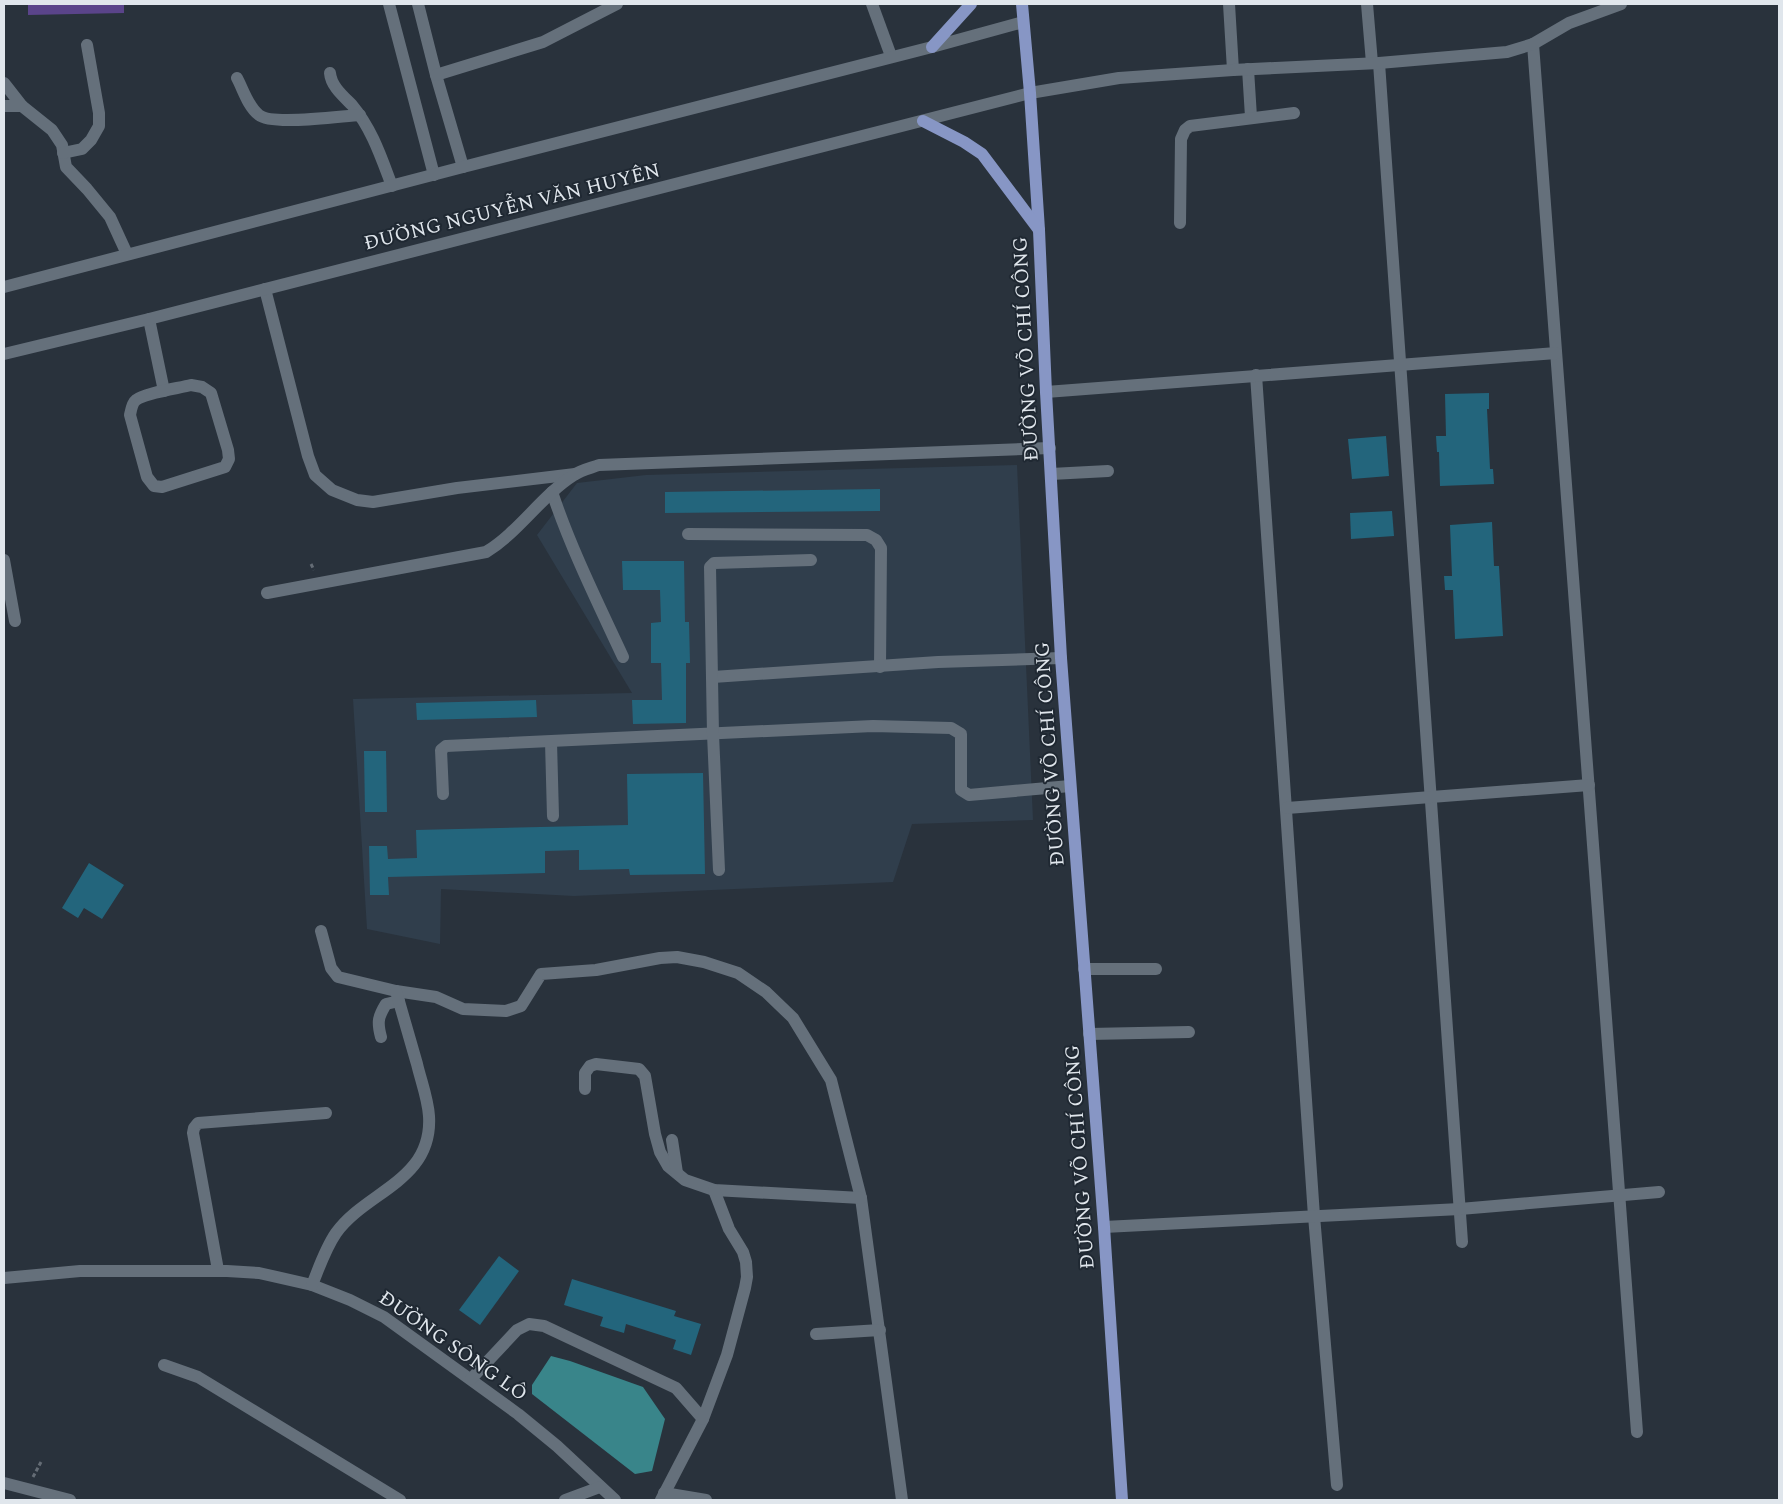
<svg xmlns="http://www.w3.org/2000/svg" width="1783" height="1504" viewBox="0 0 1783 1504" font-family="Spectral,serif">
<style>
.built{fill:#303e4c}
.green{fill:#5a448a}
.water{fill:#39858a}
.building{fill:#23657c}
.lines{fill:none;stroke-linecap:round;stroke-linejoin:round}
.path{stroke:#646c75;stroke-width:3;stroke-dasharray:4 2.5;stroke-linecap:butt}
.minor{stroke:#65707b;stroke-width:12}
.major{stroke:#8796c5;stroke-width:12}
.labels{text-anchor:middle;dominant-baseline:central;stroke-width:4;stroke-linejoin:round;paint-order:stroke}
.street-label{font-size:20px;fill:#e0e6ec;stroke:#1f2832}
</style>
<rect width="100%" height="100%" fill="#29323c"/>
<!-- built -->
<path class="built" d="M1017,465L1033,820L912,824L893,882L574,896L441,889L440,944L367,929L353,699L632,693L537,535L577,483L646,475Z"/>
<!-- green -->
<path class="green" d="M28,4H124V13L28,15Z"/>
<!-- water -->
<path class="water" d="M551,1356L570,1361L643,1387L665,1419L652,1471L635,1474L532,1394V1385Z"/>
<!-- building -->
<g class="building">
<path d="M1489,393V409H1487L1490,469H1493L1494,484L1440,486L1439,452H1437L1436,436H1446L1445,394Z"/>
<path d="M1386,436L1389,476L1352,479L1348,439Z"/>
<path d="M880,489V511L665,513V492Z"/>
<path d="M1392,511L1394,536L1351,539L1350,513Z"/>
<path d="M1492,522L1494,566H1499L1503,636L1455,639L1453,590H1445L1444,576H1452L1450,525Z"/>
<path d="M622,561H684L685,622H689L690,663H686V723L633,724L632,700H662L661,663H651V623L661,622L660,590H623Z"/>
<path d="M536,700L537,717L417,720L416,703Z"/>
<path d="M364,751H386L387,812H365Z"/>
<path d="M703,773L705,874L630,875L629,869L579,870V850L545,851V873L388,877L389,895H370L369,846H387L388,859L417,858L416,830L628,825L627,774Z"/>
<path d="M89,863L124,885L102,919L84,908L78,918L62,908Z"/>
<path d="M499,1256L519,1271L480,1325L459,1310Z"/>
<path d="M572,1279L676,1311L674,1316L701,1324L691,1355L673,1349L676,1340L626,1324L624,1333L600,1326L603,1317L564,1305Z"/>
</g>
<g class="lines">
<!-- path -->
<g class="path">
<path d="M311,564L314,570"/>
<path d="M33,1477L41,1462"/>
</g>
<!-- minor -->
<g class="minor">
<path d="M389,4L434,175"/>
<path d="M418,4L436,75L463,167"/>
<path d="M872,4L891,56"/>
<path d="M1229,4L1233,70"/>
<path d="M1367,4L1372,63"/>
<path d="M1533,44L1637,1432"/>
<path d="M1379,63L1462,1242"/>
<path d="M1248,69L1251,117"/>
<path d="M330,73C331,86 343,96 352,105C372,129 381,157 392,186"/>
<path d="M436,75L543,42L617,4"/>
<path d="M237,78C243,89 248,107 259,115C272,126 341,116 360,115"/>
<path d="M4,83L22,106"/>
<path d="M4,106H22L52,130L62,145L66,167L87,189L110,217L127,254"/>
<path d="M63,153L82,149L91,140L99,126V113L87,45"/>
<path d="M1180,223L1181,139L1185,130L1190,126L1294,113"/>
<path d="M4,287L463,167L932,47L1023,22"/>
<path d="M265,289L308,456L315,475L332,490L357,500L373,502L457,488L575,474"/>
<path d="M149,319L164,391"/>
<path d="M4,354L149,319L1030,93L1119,78L1233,70L1379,63L1507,52L1533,44L1569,23L1621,4"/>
<path d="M1256,375L1314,1216L1337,1485"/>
<path d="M191,385L202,387L211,393L228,450L229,459L225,467L162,487L154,486L147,477L130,415C131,410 132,403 136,400C144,393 180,388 191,385Z"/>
<path d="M1046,392L1556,353"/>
<path d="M1051,474L1108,471"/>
<path d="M552,492C571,549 598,603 623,657"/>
<path d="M688,534L867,535L876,540L881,548L880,667"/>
<path d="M4,560L15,621"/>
<path d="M267,593L486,552C519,532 541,496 574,475C581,470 591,468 599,465L1050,448"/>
<path d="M713,677L938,662L1061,658"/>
<path d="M551,742L553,816"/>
<path d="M443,794L441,750L446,746L873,726L951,728L961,734V790L969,795L1070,786"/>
<path d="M1287,808L1589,785"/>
<path d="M719,870L713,734L710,567L714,563L811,560"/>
<path d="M321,931L331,968L338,977L396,991L436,997L463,1009L506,1011L521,1006L541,974L596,970L660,958L677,957L704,962L738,973L766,992L793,1018L831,1080L861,1198L902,1500"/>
<path d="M1084,969H1156"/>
<path d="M1089,1034L1189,1032"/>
<path d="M381,1037C377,1022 378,1017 386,1004L399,1001"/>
<path d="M585,1089V1073L590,1066L596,1064L639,1069L645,1076L655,1134L660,1152L668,1166L685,1180L714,1190L861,1198"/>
<path d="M672,1140L677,1173"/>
<path d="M1104,1227L1460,1209L1659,1192"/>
<path d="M218,1270L193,1133L194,1128L198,1123L326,1113"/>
<path d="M4,1278L80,1271H227L259,1273L312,1285L350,1300L384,1317L518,1414L557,1446L615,1500"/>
<path d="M312,1285C319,1268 325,1249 336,1233C366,1191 433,1181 429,1116C428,1099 421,1081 417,1064C410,1040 403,1015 396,991"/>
<path d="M816,1334L880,1330"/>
<path d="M164,1365L198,1377L400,1500"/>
<path d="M471,1379L517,1330L529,1324L544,1326L676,1388L703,1419L661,1500"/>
<path d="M703,1419L727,1355L745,1288L747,1277L746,1262L743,1252L729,1229L714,1190"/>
<path d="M4,1483L70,1500"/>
<path d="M664,1493L706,1500"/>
<path d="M565,1500L600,1487"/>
</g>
<!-- major -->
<g class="major">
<path d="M1022,4L1030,93L1039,230L1046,392L1061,658L1104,1227L1122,1500"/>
<path d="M932,47L971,4"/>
<path d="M923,121L964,142L982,154L1039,230"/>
</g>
</g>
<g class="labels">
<!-- street labels -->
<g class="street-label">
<text transform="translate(512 207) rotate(-14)">ĐƯỜNG NGUYỄN VĂN HUYÊN</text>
<text transform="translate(1026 349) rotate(-93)">ĐƯỜNG VÕ CHÍ CÔNG</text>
<text transform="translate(1050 754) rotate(-94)">ĐƯỜNG VÕ CHÍ CÔNG</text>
<text transform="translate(1080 1157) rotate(-94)">ĐƯỜNG VÕ CHÍ CÔNG</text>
<text transform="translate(453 1346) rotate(35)">ĐƯỜNG SÔNG LÔ</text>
</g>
</g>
<!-- border -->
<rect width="1783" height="1504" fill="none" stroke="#e0e6ec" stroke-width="10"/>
</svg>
